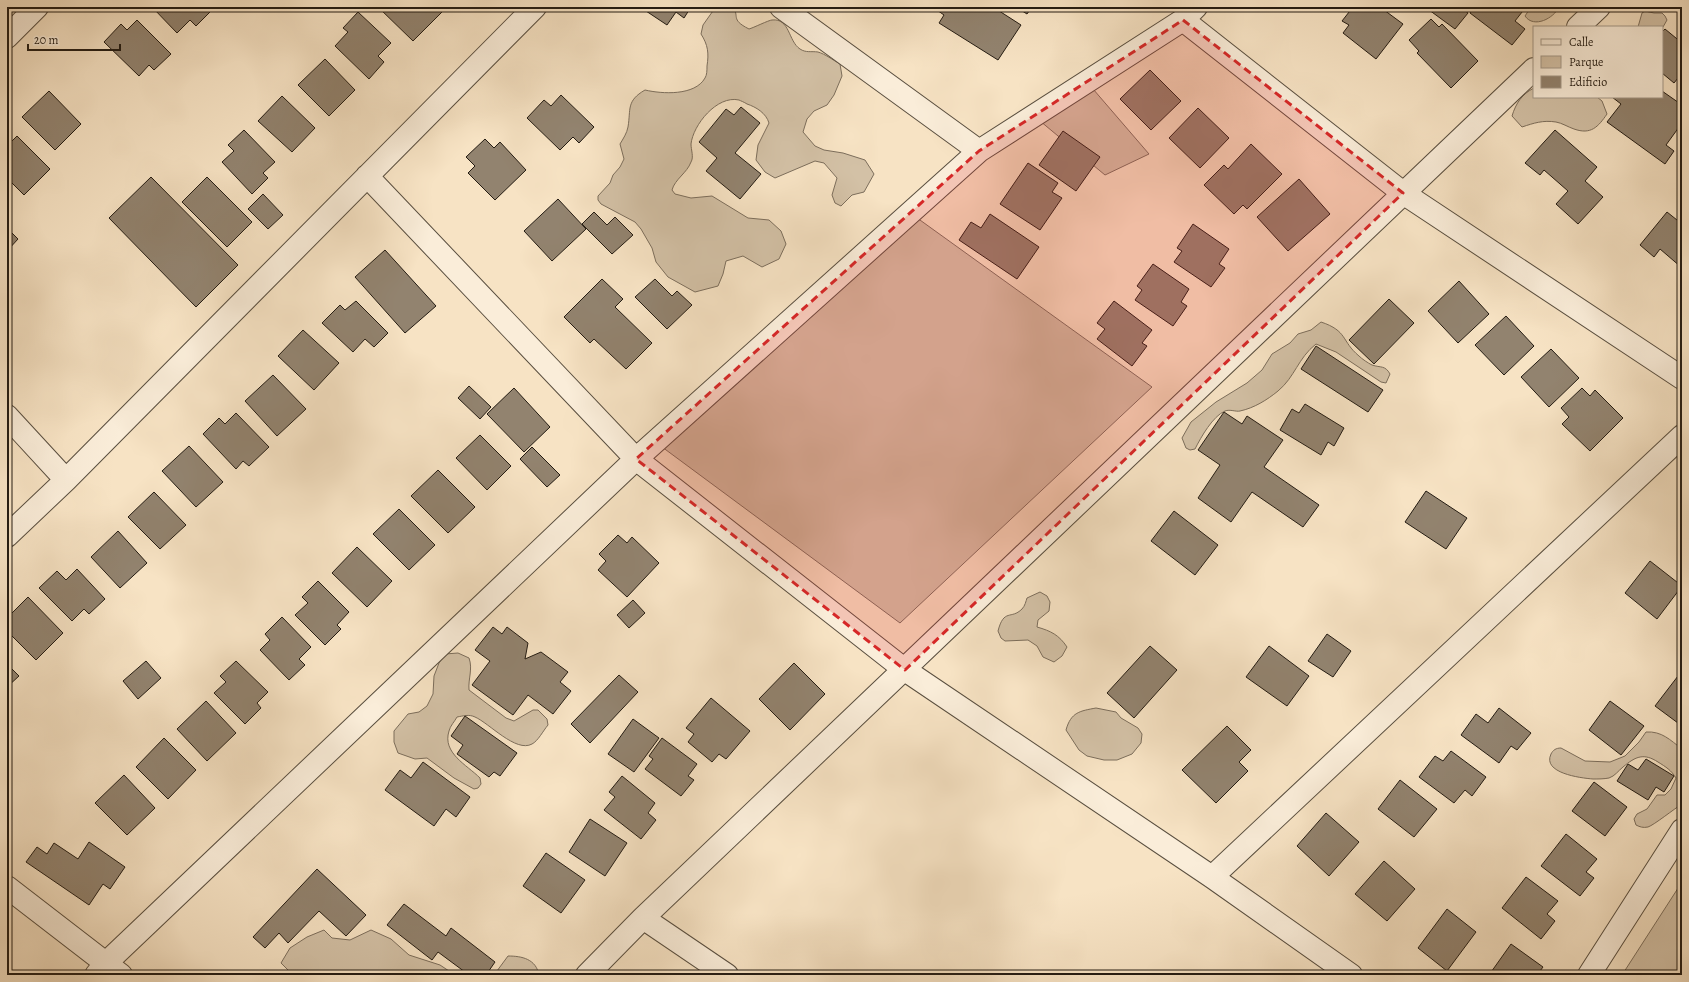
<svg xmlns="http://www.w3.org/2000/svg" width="1689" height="982" font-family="Alegreya,serif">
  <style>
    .green { fill: #d3c1a6; stroke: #7c6e5c }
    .building { fill: #92836f; stroke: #241c13 }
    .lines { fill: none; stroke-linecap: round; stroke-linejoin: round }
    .minor-casing { stroke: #594e3f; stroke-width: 24 }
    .minor { stroke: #faedd9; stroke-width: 22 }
    .marked { fill: #d62828; fill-opacity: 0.2; stroke: #d62828; stroke-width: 3; stroke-dasharray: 8 5; stroke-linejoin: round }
  </style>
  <rect width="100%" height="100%" fill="#f7e3c4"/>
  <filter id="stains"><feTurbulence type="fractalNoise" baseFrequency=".005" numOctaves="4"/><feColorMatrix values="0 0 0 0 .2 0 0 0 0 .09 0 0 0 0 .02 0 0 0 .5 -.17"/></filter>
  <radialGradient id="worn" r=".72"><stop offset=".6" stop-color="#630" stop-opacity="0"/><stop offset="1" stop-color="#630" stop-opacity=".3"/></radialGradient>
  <path class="green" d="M717,7h15c9,9 -3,12 17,22 4,-1 20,-9 23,-9 18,-2 16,21 28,29 6,4 11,2 18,3 7,2 15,8 22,12l2,12 -8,19 -7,10 -13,6 -7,8 -4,13 12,14 9,4 19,3 22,7 9,14 -10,18 -12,3 -11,11 -6,-3 -3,-8 5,-17 -13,-15 -9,-2 -40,17 -10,-6 -9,-12 2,-15 11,-22c-3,-10 -13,-16 -22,-19 -3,-2 -6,-3 -8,-4 -22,-5 -46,25 -48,44 0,6 3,13 0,18 -4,11 -16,17 -19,28l3,4 16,4 21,-2 36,22 21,2 12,11 5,13 -7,15 -17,8 -19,-11 -17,5 -3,13 -5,12 -23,6 -27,-15 -12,-15 -4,-14 -11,-19 -6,-7 -34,-18 -3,-4v-4l12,-13 3,-8 7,-8 4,-8 -4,-15c3,-5 7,-11 8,-17 3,-18 -2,-26 17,-37 17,4 50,6 60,-12 2,-3 2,-8 2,-12 2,-13 1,-21 -6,-32l2,-9 12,-17z
    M1531,7h28c-5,11 -25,22 -34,9z
    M1645,11l9,2h8l3,3 2,4 -4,7h-25l4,-14z
    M1087,82l62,72 -44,21 -71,-59z
    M1534,88v9h63l5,4 5,13c-9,13 -16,21 -33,15 -6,-2 -12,-6 -18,-7 -13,-2 -22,1 -34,5l-10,-11c4,-13 10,-22 22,-28z
    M913,215l239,172 -252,236 -242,-179z
    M1321,322c27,9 20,19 38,34 3,3 9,7 13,9 9,3 13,0 18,9l-4,9 -5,-1 -45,-30 -20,-8c-18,14 -21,33 -38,47 -11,9 -24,17 -38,20 -4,1 -10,-2 -15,0 -12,5 -24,26 -30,38l-5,1 -4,-2 -4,-10 9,-16 25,-20 31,-19 15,-13 10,-16 18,-11 8,-9 13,-4z
    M1040,592l7,4 3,6 -1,9 -11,9 -1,7c14,4 22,8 30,20l-5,9 -8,6 -11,-5 -6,-11 -9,-6 -23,1 -4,-3 -3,-7c6,-23 13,-11 24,-22 3,-3 4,-8 5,-11z
    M458,653l11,5c4,11 -1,21 0,32l37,28 8,3 19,-11h5l9,9 1,6c-5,6 -10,16 -16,19 -16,9 -43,-21 -57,-27 -6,-3 -12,-1 -18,0 -2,4 -7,9 -8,14 -7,22 18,34 31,47l1,6 -3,4 -4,1 -20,-11 -27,-20 -12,1 -17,-6 -4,-11v-11l14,-17 11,-2 8,-6 6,-12 1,-18 5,-13 6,-9z
    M1096,708l20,4 5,6 17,10 4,6 -1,9 -9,11 -15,6h-13l-17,-4 -8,-6 -13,-20c5,-18 14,-19 30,-22z
    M1646,732c16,-1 24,8 36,17v55c-8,5 -28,21 -34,23 -5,1 -8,0 -12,-2l-2,-6 3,-5 10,-5 10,-14h8l6,-6 5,-11c-5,-8 -10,-11 -18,-16 -14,-9 -22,-6 -35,5 -5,4 -8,9 -14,11 -5,1 -11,1 -16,1 -13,-1 -51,-6 -42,-25 2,-4 5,-6 10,-6l24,13 25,1 15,-6 14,-14z
    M1682,882v93h-60z
    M324,930l8,8 18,2 21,-10 20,9 18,16 31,10 15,10h-162l-12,-12 9,-15 17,-11z
    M508,956c14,0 28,3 31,19h-45z"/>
  <path class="building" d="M152,7h55l4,4 -15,15 -6,-6 -13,13z
    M378,7h67l1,1 -33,33z
    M640,7h51l-7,11 -8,-6 -9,13z
    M935,7h58l28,18 -23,35 -59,-37 5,-8 -10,-7z
    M1016,7h16l-5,7z
    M1353,7h27l23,17 -27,35 -33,-26 6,-8 -7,-4z
    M1425,7h35l8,6 -13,16z
    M1475,7h51l-11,14 10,8 -13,16 -42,-32z
    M358,12l33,31 -13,13 6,6 -15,17 -34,-33 13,-14 -5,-4z
    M1431,19l8,8 3,-3 36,37 -27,27 -34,-35 2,-2 -10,-11z
    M137,20l34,34 -17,16 -5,-5 -10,11 -35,-34 17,-18 6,6z
    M1665,29l17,14v30l-8,10 -12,-10v-41z
    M325,59l30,31 -26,26 -31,-31z
    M1150,70l31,31 -30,29 -31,-31z
    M49,91l32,33 -26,26 -33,-33z
    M1662,91l20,14v18l-16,22 8,6 -9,13 -58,-42 14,-18 -9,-7h50z
    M561,95l33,32 -15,16 -6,-6 -13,13 -33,-32 17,-18 7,6z
    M282,96l33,32 -23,24 -34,-31z
    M741,107l19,16 -25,30 26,21 -21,25 -34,-28 11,-13 -18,-16 27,-33 8,6z
    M1198,108l31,30 -29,30 -31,-30z
    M244,130l31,32 -12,11 5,5 -16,16 -30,-32 12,-11 -6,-6z
    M1555,130l42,37 -12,14 18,16 -25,27 -22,-20 12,-13 -24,-21 -4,5 -15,-12z
    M1063,131l37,26 -24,34 -37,-26z
    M17,136l33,33 -26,26 -17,-17v-32z
    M485,139l9,9 6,-6 26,28 -31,30 -27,-27 7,-7 -9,-9z
    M1251,144l31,30 -35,35 -4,-4 -9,9 -30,-29 20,-20 4,4z
    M1028,163l30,20 -6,9 10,6 -22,32 -40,-26z
    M151,177l87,88 -42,42 -87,-89z
    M207,177l45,45 -25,25 -45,-45z
    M1299,179l31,35 -42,37 -31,-34z
    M263,194l20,21 -15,14 -20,-20z
    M558,199l28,30 -34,32 -28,-30z
    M594,212l13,13 8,-8 18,18 -21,19 -30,-30z
    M1667,212l15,12v41l-1,2 -21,-18 -6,8 -14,-12z
    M990,214l49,33 -22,32 -58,-39 12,-18 10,6z
    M1193,224l36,25 -10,15 6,4 -14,19 -37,-25 8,-11 -5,-3z
    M7,228l11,11 -11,12z
    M385,250l51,56 -31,27 -50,-56z
    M1153,264l36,25 -8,13 6,4 -14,20 -38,-26 7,-10 -5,-4z
    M602,279l21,20 -8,8 37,36 -26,26 -32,-30 -4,4 -26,-26z
    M655,279l17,17 5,-5 15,14 -25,24 -32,-32z
    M1459,281l30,33 -31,29 -30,-32z
    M1389,299l25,24 -40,41 -25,-24z
    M356,301l32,32 -14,14 -9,-8 -12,13 -31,-29 18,-18 5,5z
    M1114,301l38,29 -10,13 5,3 -15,20 -35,-27 8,-10 -8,-6z
    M1506,316l28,30 -30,29 -29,-30z
    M303,330l36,33 -25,27 -36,-34z
    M1316,346l67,44 -15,22 -67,-43z
    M1551,349l28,29 -30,29 -28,-30z
    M273,375l33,34 -29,27 -32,-35z
    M469,386l22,21 -11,12 -22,-21z
    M514,388l36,39 -26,25 -37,-38z
    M1582,388l8,8 5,-6 28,28 -33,33 -28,-27 7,-7 -8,-9z
    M1305,404l39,24 -10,18 -6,-4 -7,13 -41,-25 12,-21 7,4z
    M1224,412l18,12 5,-8 36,24 -19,27 55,38 -16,22 -51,-35 -21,30 -33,-24 22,-33 -22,-15z
    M236,413l33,34 -20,19 -6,-5 -7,8 -33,-35 16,-16 6,6z
    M480,435l31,31 -24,24 -31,-32z
    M189,446l34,36 -27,25 -34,-36z
    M532,447l28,28 -13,12 -27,-28z
    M438,470l37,37 -27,26 -37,-37z
    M1426,491l41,27 -21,31 -41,-27z
    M154,492l32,33 -26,24 -32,-32z
    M399,509l36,36 -26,25 -36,-36z
    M1174,511l44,34 -23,30 -44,-34z
    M118,531l29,32 -27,25 -29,-31z
    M618,535l9,8 5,-6 27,26 -32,34 -29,-27 8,-9 -7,-7z
    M357,547l35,34 -25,26 -35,-34z
    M1650,561l32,25 -25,33 -32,-26z
    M77,569l28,30 -16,15 -5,-5 -12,12 -33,-33 18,-17 9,9z
    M318,581l31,31 -12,13 4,4 -16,16 -30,-30 13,-12 -6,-6z
    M28,597l35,36 -27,27 -29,-29v-13z
    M633,600l12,13 -16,15 -12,-13z
    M282,617l29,30 -12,12 6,6 -16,15 -29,-30 10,-10 -5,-6z
    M493,627l9,7 5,-7 21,16 -3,16 16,-7 27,20 -8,10 11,9 -18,23 -25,-19 -15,20 -41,-30 18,-24 -15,-11z
    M1327,634l24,17 -18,26 -25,-16z
    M1150,646l27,24 -43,48 -27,-25z
    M1269,646l40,30 -22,30 -41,-29z
    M146,661l15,17 -23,21 -15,-18z
    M236,661l32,31 -11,11 4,5 -16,16 -31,-31 12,-11 -6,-6z
    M794,663l31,31 -35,36 -31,-31z
    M7,664l12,12 -12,11z
    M619,675l19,17 -48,51 -19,-19z
    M1678,676l4,3v47l-27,-20z
    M711,698l39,33 -24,28 -7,-5 -7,8 -24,-20 6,-8 -8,-6z
    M206,701l30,32 -29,28 -30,-32z
    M1610,701l34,25 -23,29 -32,-25z
    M1499,708l32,25 -14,17 -6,-4 -12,17 -38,-28 15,-21 12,9z
    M465,716l52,37 -17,23 -6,-4 -5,5 -32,-23 6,-9 -12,-9z
    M633,719l26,19 -25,34 -26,-18z
    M1227,726l24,24 -12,12 9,9 -32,32 -34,-33z
    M164,738l32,32 -28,29 -32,-32z
    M662,738l35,26 -9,12 6,4 -13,16 -36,-27 8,-10 -4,-3z
    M1451,751l35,26 -14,19 -7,-6 -11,13 -35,-26 16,-21 8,5z
    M1646,759l28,17 -10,16 -8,-5 -8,13 -31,-19 11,-17 10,6z
    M423,762l47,35 -14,20 -10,-8 -12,17 -49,-36 15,-20 11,8z
    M124,775l31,33 -28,27 -32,-32z
    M622,776l33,27 -7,10 8,7 -15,19 -37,-29 11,-13 -6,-5z
    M1400,780l37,29 -23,28 -36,-28z
    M1594,782l33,25 -22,29 -33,-25z
    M1326,813l33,29 -30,34 -32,-30z
    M590,819l37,24 -22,33 -36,-24z
    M1566,834l31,25 -11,13 8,6 -14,18 -39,-30z
    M89,842l36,25 -15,22 -7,-5 -14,21 -63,-43 11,-15 10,7 7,-11 24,16z
    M546,853l39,27 -24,33 -38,-27z
    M1384,861l31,28 -28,32 -32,-27z
    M317,869l49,46 -20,21 -27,-25 -31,32 -9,-10 -14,15 -12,-11z
    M1526,877l32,24 -11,13 8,7 -14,18 -39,-31z
    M404,904l42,32 5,-8 44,34 -9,13h-17l-31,-23 -6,8 -45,-35z
    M1447,909l29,23 -29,39 -29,-23z
    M1511,944l32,23 -3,4 5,4h-56z"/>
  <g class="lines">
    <defs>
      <path id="minor" d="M781,7l198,144
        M1183,20l220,173 279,185
        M1578,27l21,-20
        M7,37l30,-30
        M367,176l269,283 269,211 307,207 139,98
        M7,416l59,64
        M7,536l59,-56 469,-473
        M1212,877l470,-441
        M7,887l114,88
        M643,918l84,57
        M96,975l9,-11 531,-505 343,-308 204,-131 13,-13
        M587,975l56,-57 891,-849
        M1589,975l93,-145"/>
    </defs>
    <use href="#minor" class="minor-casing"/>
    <use href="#minor" class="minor"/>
  </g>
  <path class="marked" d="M1183,20l220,173 -498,477 -269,-211 343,-308z"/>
  <rect width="1689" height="982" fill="none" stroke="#f7e3c4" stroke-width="24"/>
  <rect x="8" y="8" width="1673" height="966" fill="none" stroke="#241c13" stroke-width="2"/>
  <rect x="12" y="12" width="1665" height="958" fill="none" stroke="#241c13"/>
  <rect x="1533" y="26" width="130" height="72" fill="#faedd9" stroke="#a4998a"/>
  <rect x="1541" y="39" width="20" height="6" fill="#faedd9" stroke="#a4998a"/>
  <text x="1569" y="46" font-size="12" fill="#241c13">Calle</text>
  <rect x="1541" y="56" width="20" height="12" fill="#d3c1a6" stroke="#a4998a"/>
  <text x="1569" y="66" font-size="12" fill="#241c13">Parque</text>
  <rect x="1541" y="76" width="20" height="12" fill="#92836f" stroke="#a4998a"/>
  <text x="1569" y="86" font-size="12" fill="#241c13">Edificio</text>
  <path d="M28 44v6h92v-6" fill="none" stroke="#241c13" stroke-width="2"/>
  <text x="34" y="44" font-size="12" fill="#241c13" stroke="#faedd9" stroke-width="3" paint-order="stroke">20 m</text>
  <rect width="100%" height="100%" filter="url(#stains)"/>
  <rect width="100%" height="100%" fill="url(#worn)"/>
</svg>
